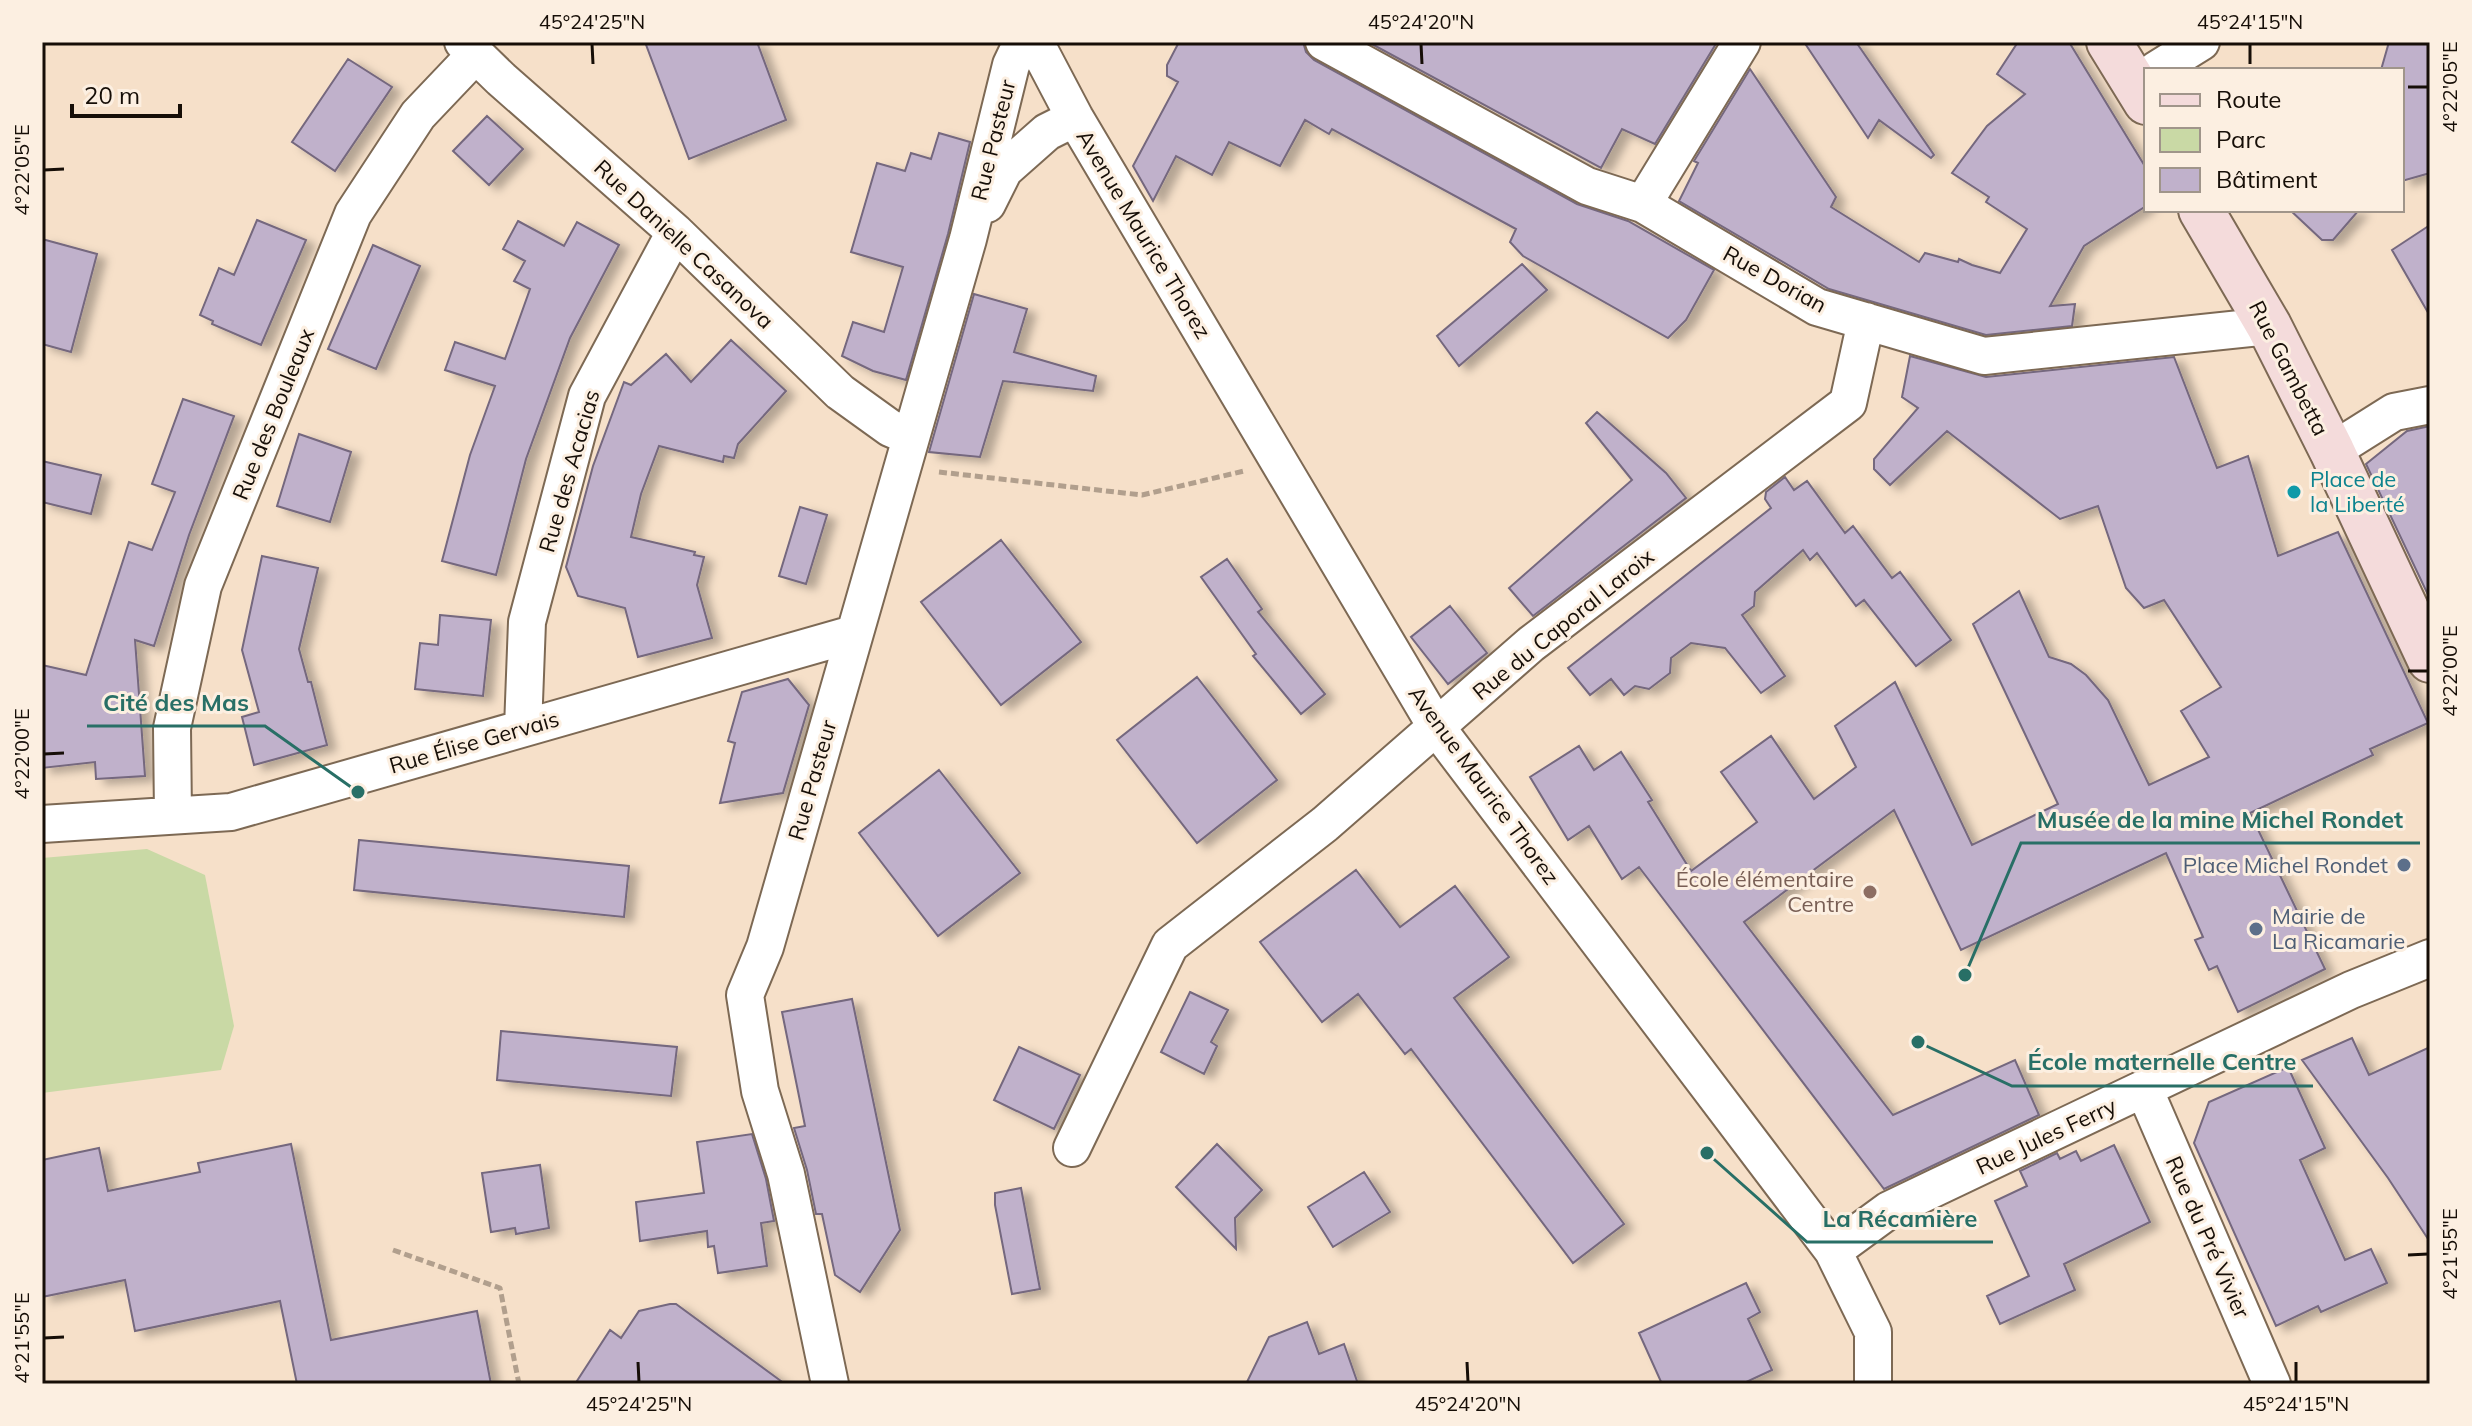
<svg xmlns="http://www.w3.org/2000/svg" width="2472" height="1426" font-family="Mulish,sans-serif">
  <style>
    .green { fill: #c9d9a5 }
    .building { fill: #c0b1cb; stroke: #74677e; stroke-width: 2; filter: url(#shadow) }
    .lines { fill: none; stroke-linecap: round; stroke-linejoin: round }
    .minor-casing { stroke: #7d6954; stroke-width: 40 }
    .secondary-casing { stroke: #7d6954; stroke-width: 48 }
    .path { stroke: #b19f8d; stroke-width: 5; stroke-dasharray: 8 4; stroke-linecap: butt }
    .minor { stroke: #fff; stroke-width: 36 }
    .secondary { stroke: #f4dbdb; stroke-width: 44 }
    .ticks { fill: none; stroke: #160e07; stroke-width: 3 }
    .culture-dot { fill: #0f9aa8; stroke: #fcefe1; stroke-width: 3 }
    .service-dot { fill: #5c6f8a; stroke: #fcefe1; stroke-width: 3 }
    .education-dot { fill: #8d6e63; stroke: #fcefe1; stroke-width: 3 }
    .labels { text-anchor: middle; stroke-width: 6; stroke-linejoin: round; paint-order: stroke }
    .street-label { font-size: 22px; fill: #160e07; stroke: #fcefe1 }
    .culture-label { font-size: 22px; fill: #0d838f; stroke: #fcefe1; text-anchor: start }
    .service-label { font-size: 22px; fill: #4e5e75; stroke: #fcefe1; text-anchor: end }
    .education-label { font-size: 22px; fill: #785e54; stroke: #fcefe1; text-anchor: end }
    .leader { fill: none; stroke: #286f66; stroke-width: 3 }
    .callout-dot { fill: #286f66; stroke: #fcefe1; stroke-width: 3 }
    .callout-label { font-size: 24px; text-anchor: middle; font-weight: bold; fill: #286f66; stroke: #fcefe1; stroke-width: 6; stroke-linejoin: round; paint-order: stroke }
    .neatline { fill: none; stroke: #160e07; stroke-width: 3 }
    .ticks-label { font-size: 20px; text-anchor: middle; fill: #160e07 }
  </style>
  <defs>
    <filter id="shadow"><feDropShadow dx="9" dy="5" stdDeviation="4" flood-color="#0004"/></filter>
  </defs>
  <rect width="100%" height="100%" fill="#f6e0c9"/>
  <path class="green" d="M147,849l58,26 29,151 -13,44 -179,23v-235z"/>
  <path class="building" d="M645,42h112l29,78 -97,39z
    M1179,42h124l3,10 8,8 263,144 51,17 86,49 -28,50 -18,18 -145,-82 -13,-14 6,-13 -184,-100 -3,5 -24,-14 -25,46 -51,-24 -17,33 -36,-19 -23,45 -20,-35 45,-84 -11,-6v-11z
    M1368,42h349l-62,102 -33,-15 -21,39z
    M1804,42h52l78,113 -3,3 -52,-38 -11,18z
    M2018,42h51l77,126v38l-62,40 -34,60 25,-2 -3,22 -86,9 -157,-46 -150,-88 19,-38 -4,-2 56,-92 86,128 -5,10 88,55 6,-9 33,9 1,-3 13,6 28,8 27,-44 -41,-27 3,-5 -37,-24 35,-47 38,-32 -28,-20z
    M2389,42h41v131l-28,8v-111h-21z
    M348,59l44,28 -57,84 -43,-29z
    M487,116l36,33 -34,36 -36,-34z
    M939,133l31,9 -22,92 -42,146 -33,-9 -31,-15 11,-34 31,10 19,-65 -52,-15 26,-89 28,8 6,-18 20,6z
    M2290,210h69l-26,30h-11z
    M257,220l49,20 -45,105 -49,-21 1,-3 -13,-6 19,-47 15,7z
    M518,221l46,25 13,-24 42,23 -49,93 -44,121 -30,116 -54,-14 28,-106 25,-69 -50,-16 10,-28 50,17 25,-70 -16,-8 11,-20 -22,-12z
    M2430,225v91l-38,-66z
    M42,239l55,15 -26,98 -29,-8z
    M373,245l47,21 -44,103 -48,-20z
    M1522,264l25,26 -88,76 -22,-30z
    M974,294l53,15 -13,43 82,24 -3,15 -90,-10 -23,76 -51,-5z
    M731,340l55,51 -48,53 -4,14 -10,-2 -1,6 -64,-16 -18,48 -10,43 64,15 -1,3 10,2 -7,28 15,53 -74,19 -13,-49 -47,-12 -12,-29 27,-101 31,-84 7,3 35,-31 25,28z
    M1910,356l76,21 188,-20 43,111 31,-12 30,100 60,-24 90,191 -58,26 3,6 -123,58 75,156 -87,43 -21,-46 -8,4 -14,-30 8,-3 -37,-84 -205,97 -67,-140 -150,112 149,193 122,-55 24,55 -155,74 -245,-322 -17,12 -33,-53 -21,14 -38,-63 49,-31 15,24 27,-18 31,48 -4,2 43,69 66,-49 -36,-50 50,-36 43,63 42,-32 -21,-41 60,-44 77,163 86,-41 -85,-180 46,-33 30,66 22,7 15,11 22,25 41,85 60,-28 -28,-46 40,-24 -57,-87 -20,8 -18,-20 -28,-82 -38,13 -113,-88 -57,54 -16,-16v-10l44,-51 -16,-11z
    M183,399l51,17 -45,119 -35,111 -19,-6 10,136 -49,3 -1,-17 -53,6v-103l44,10 43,-133 23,8 23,-58 -23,-8z
    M1597,412l69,61 20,25 -153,118 -24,-28 123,-108 -46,-57z
    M2430,426v173l-64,-135 41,-33z
    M299,434l52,18 -21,70 -53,-16z
    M42,461l59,14 -10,39 -49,-12z
    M1785,477l9,13 13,-9 38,52 8,-7 39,52 8,-6 51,68 -35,26 -52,-66 -8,6 -39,-53 -7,7 -7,-10 -48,42 -1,14 -12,9 43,61 -24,17 -36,-45 -34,-5 -20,15 -1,15 -21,16 -14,-3 -11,9 -13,-16 -21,16 -22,-27 203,-160 -6,-9 1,-7z
    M800,507l27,8 -21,69 -27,-8z
    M1001,540l80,102 -80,63 -80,-103z
    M262,556l56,12 -19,81 9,33h3l16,63 -73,20 -12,-48 17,-5 -17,-62z
    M1227,559l35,50 -4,3 67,82 -24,20 -48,-58 3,-2 -55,-77z
    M1450,606l37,47 -39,31 -37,-47z
    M440,615l51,5 -8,76 -68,-7 5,-46 18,2z
    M1197,677l80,103 -80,63 -80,-103z
    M788,679l21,26 -26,88 -63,10 15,-60 -7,-2 14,-49z
    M939,770l81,103 -82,63 -79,-103z
    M359,840l270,26 -5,51 -270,-27z
    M1356,870l44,57 55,-41 54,71 -55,41 170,226 -51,39 -162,-214 -6,5 -47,-60 -36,28 -62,-80z
    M1190,992l38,18 -17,32 6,4 -13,28 -43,-22z
    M852,999l48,231 -40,62 -25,-17 -13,-61h-6l-9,-44 -13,-42 11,-2 -23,-114z
    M501,1031l176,16 -6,49 -174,-16z
    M2352,1038l17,37 61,-28v195l-42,-64 -86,-118z
    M1019,1047l61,28 -26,54 -60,-29z
    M2288,1067l37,81 -25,12 45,100 26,-11 16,34 -66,29 -3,-6 -42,20 -82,-183 15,-41z
    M752,1134l14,45 8,42 -13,2 6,43 -49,7 -4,-27 -6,1 -1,-16 -67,10 -4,-39 68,-9 -7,-51z
    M291,1144l40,196 146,-29 14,73h-194l-17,-83 -145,30 -10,-51 -83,17v-137l57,-12 9,43 92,-19 -2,-9z
    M1217,1144l45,46 -27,28 1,31 -60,-62z
    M2114,1145l36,77 -86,42 11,26 -75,34 -13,-28 42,-20 -34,-75 32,-15 -7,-15 37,-18 3,6 16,-8 5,10z
    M540,1165l9,63 -33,6 -1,-6 -24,4 -9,-59z
    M1364,1172l26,40 -57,35 -25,-40z
    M1021,1188l19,101 -28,5 -17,-89v-12z
    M1746,1283l14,29 -12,7 24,51 -30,14h-80l-23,-51z
    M670,1304h6l109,80h-210l35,-54 11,8 18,-27z
    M1307,1322l12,32 25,-10 14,40h-112l23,-47z"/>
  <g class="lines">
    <defs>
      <path id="minor" d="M463,42l38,37 174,153 165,160 50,36 21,9
        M1035,42l40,76 362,610 396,523 40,81v52
        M1324,42l263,144 56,18 174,103 167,49 285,-30
        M2156,70l45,-28
        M987,204l17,-34 43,-38 28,-14
        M1643,204l99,-162
        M2332,451l62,-39 36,-7
        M523,728l4,-106 60,-226 88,-164
        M173,815l-1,-87 31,-142 150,-372 65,-99 58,-61
        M42,824l189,-12 622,-178
        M2145,1091l127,293
        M1072,1148l98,-203 155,-121 206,-180 317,-241 18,-82
        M1833,1251l56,-41 48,-23 414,-197 79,-32
        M830,1384l-44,-210 -26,-83 -15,-96 20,-48 203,-708 43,-174 11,-23"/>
      <path id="secondary" d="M2109,42l37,60
        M2201,210l68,116 63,125 98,209"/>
    </defs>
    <use href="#minor" class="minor-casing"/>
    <use href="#secondary" class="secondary-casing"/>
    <path class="path" d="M939,472l203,23 102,-24
      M393,1250l107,38 19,96"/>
    <use href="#minor" class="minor"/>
    <use href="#secondary" class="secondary"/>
  </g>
  <path class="ticks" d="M592,44l1,20M1421,44l1,20M2250,44v20M2408,87h20M44,170l20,-1M2408,671h20M44,754l20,-1M2408,1255l20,-1M44,1338l20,-1M638,1362l1,20M1467,1362l1,20M2296,1362v20"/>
  <circle class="culture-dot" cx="2294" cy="492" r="8"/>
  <g class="service-dot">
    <circle cx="2404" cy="865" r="8"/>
    <circle cx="2256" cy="929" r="8"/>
  </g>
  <circle class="education-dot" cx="1870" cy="892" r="8"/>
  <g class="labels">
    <g class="street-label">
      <text transform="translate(993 140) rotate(-76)" y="8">Rue Pasteur</text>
      <text transform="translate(1144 234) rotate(59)" y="8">Avenue Maurice Thorez</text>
      <text transform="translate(684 244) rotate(43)" y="8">Rue Danielle Casanova</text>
      <text transform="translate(1775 279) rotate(29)" y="8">Rue Dorian</text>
      <text transform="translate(2289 368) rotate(63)" y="8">Rue Gambetta</text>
      <text transform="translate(273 414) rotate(-68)" y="8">Rue des Bouleaux</text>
      <text transform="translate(569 471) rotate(-74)" y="8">Rue des Acacias</text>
      <text transform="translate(1563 624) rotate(-39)" y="8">Rue du Caporal Laroix</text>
      <text transform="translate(474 742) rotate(-16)" y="8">Rue Élise Gervais</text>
      <text transform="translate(812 780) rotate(-74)" y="8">Rue Pasteur</text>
      <text transform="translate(1484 785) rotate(54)" y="8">Avenue Maurice Thorez</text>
      <text transform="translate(2046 1136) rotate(-25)" y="8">Rue Jules Ferry</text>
      <text transform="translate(2208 1237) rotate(66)" y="8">Rue du Pré Vivier</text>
    </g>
    <g class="culture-label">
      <text x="2310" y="487">Place de<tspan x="2310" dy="25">la Liberté</tspan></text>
    </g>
    <g class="service-label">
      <text x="2388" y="873">Place Michel Rondet</text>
      <text x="2272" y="924" text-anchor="start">Mairie de<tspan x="2272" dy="25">La Ricamarie</tspan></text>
    </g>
    <g class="education-label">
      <text x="1854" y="887">École élémentaire<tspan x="1854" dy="25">Centre</tspan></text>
    </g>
  </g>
  <path class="leader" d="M358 792L265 726H87M1965 975L2021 843H2420M1918 1042L2012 1086H2313M1707 1153L1807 1242H1993"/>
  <g class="callout-dot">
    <circle cx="358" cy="792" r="8"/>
    <circle cx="1965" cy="975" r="8"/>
    <circle cx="1918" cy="1042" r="8"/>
    <circle cx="1707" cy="1153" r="8"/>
  </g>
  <g class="callout-label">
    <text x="176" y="711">Cité des Mas</text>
    <text x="2220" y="828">Musée de la mine Michel Rondet</text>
    <text x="2162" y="1070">École maternelle Centre</text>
    <text x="1900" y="1227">La Récamière</text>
  </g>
  <rect width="2472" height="1426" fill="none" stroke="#fcefe1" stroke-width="88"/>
  <rect x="2144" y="68" width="260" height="144" fill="#fcefe1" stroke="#a0958a" stroke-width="2"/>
  <rect x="2160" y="94" width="40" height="12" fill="#f4dbdb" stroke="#a0958a" stroke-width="2"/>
  <text x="2216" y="108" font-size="24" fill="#160e07">Route</text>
  <rect x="2160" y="128" width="40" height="24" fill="#c9d9a5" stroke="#a0958a" stroke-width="2"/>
  <text x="2216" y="148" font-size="24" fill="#160e07">Parc</text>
  <rect x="2160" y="168" width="40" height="24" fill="#c0b1cb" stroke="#a0958a" stroke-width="2"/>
  <text x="2216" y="188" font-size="24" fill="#160e07">Bâtiment</text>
  <path d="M72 104v12h108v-12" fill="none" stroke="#160e07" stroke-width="4"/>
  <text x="84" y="104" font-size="24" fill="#160e07" stroke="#fcefe1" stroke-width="6" paint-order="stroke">20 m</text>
  <rect x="44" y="44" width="2384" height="1338" class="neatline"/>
  <g class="ticks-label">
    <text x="592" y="29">45°24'25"N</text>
    <text x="1421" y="29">45°24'20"N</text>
    <text x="2250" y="29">45°24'15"N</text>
    <text transform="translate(2450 87) rotate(-90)" y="7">4°22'05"E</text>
    <text transform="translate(22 170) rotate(-90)" y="7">4°22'05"E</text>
    <text transform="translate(2450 671) rotate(-90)" y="7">4°22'00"E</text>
    <text transform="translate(22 754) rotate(-90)" y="7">4°22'00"E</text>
    <text transform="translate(2450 1254) rotate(-90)" y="7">4°21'55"E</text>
    <text transform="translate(22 1338) rotate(-90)" y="7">4°21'55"E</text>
    <text x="639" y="1411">45°24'25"N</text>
    <text x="1468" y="1411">45°24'20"N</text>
    <text x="2296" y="1411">45°24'15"N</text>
  </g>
</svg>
